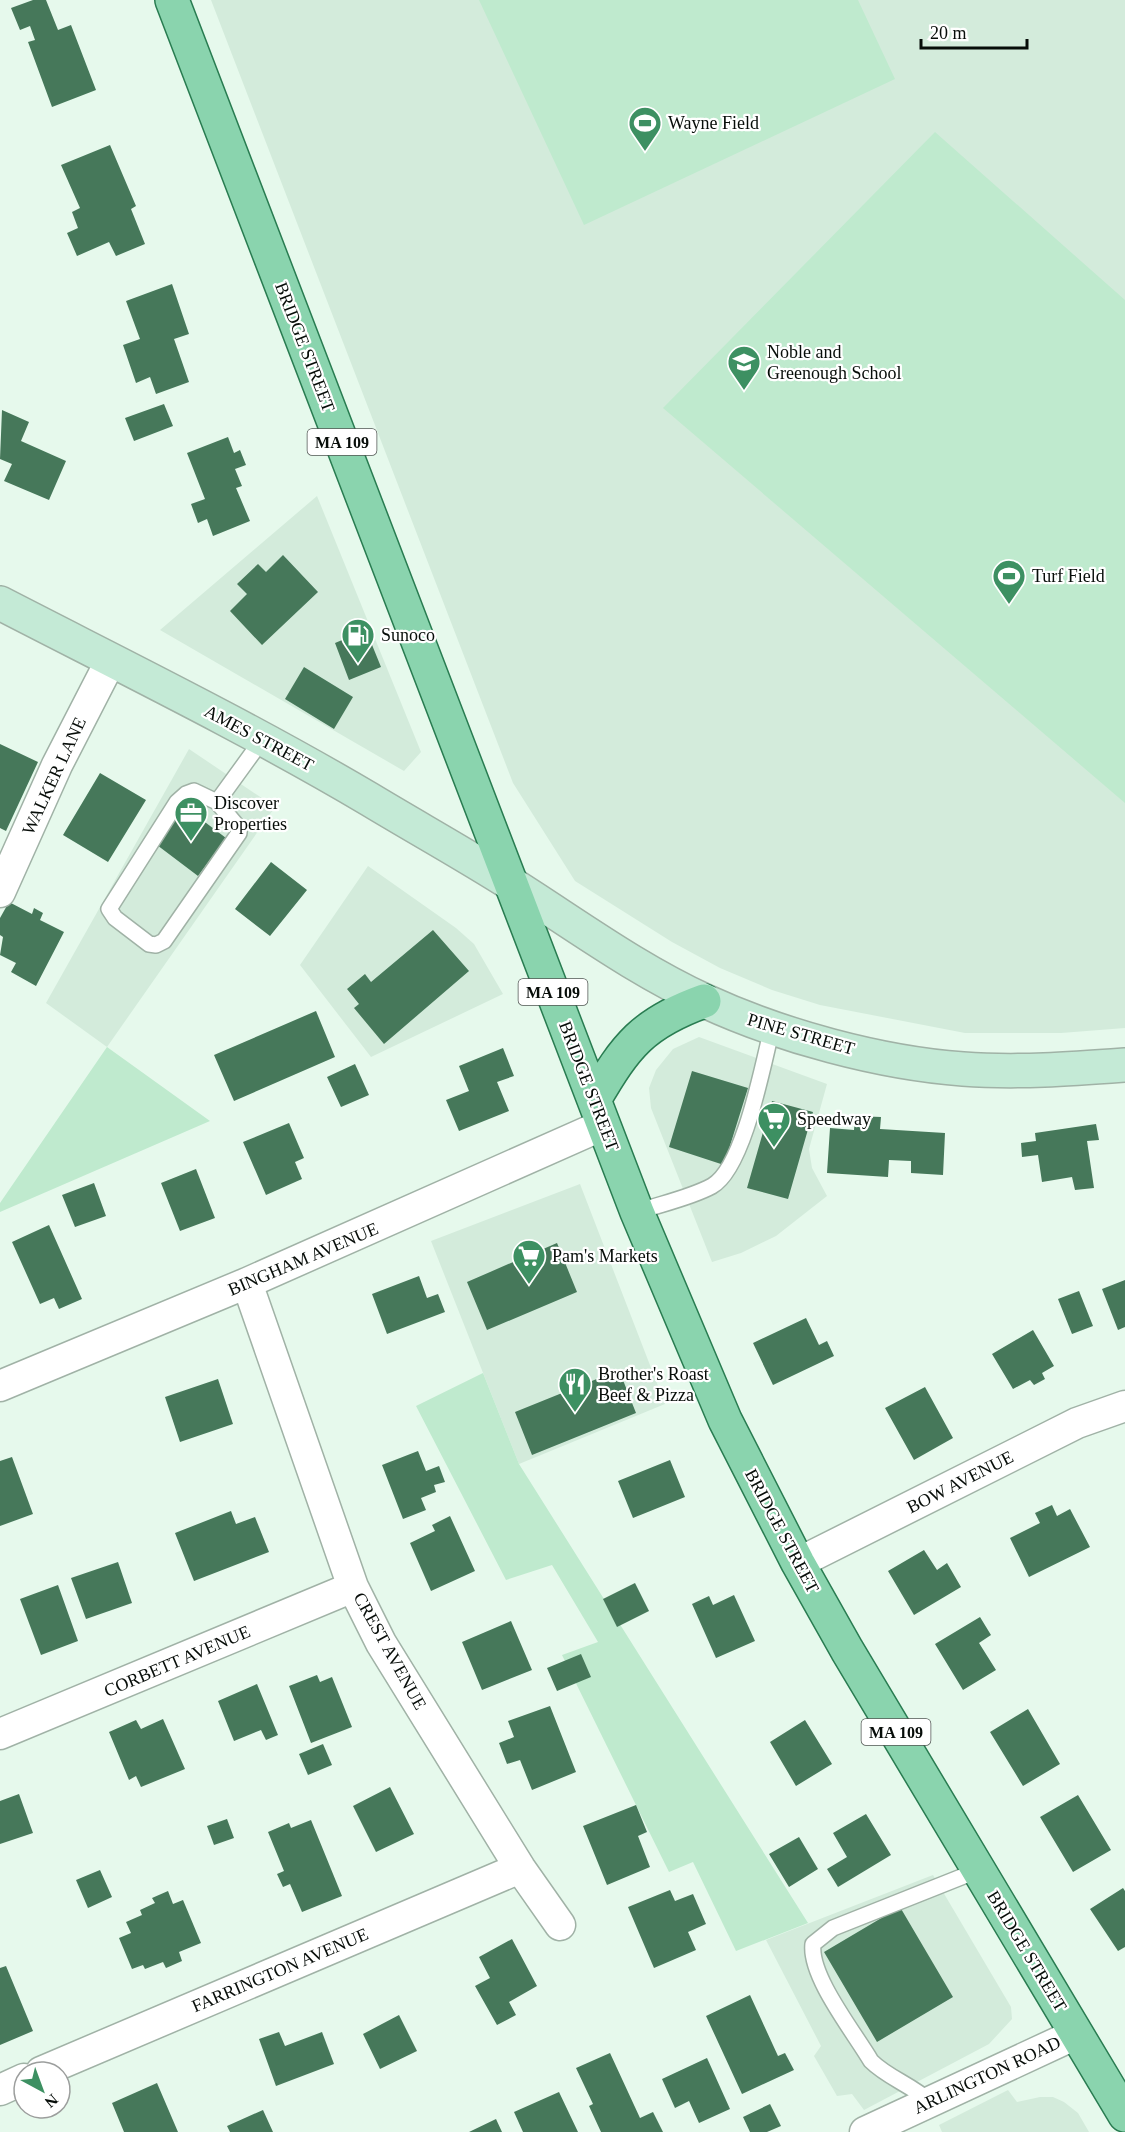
<svg xmlns="http://www.w3.org/2000/svg" width="1125" height="2132" font-family="'Times New Roman',serif">
  <style>
    .built { fill: #d3ebdb }
    .green { fill: #bfeace }
    .building { fill: #46785a }
    .lines { fill: none; stroke-linecap: round; stroke-linejoin: round }
    .lane-casing { stroke: #a0b2a6; stroke-width: 18 }
    .street-casing { stroke: #a0b2a6; stroke-width: 33 }
    .secondary-casing { stroke: #a0b2a6; stroke-width: 36 }
    .primary-casing { stroke: #297c51; stroke-width: 36 }
    .lane { stroke: #fff; stroke-width: 15 }
    .street { stroke: #fff; stroke-width: 30 }
    .secondary { stroke: #c4ead6; stroke-width: 33 }
    .primary { stroke: #8ad4ae; stroke-width: 33 }
    .labels { text-anchor: middle; stroke-width: 4.5; stroke-linejoin: round; paint-order: stroke }
    .shield { fill: #fff; stroke: #515653; stroke-width: 1.5 }
    .shield-label { font-size: 16px; font-weight: bold; fill: #070d09 }
    .poi-label { font-size: 18px; fill: #070d09; stroke: #fff; text-anchor: start }
    .street-label { font-size: 18px; fill: #070d09; stroke: #fff }
  </style>
  <rect width="100%" height="100%" fill="#e6f9ec"/>
  <path class="built" d="M211,0h914v1028l-64,5h-96l-145,-28 -48,-15 -52,-22 -48,-26 -97,-61 -62,-98z
    M317,496l104,256 -17,19 -244,-141z
    M189,749l86,58 -168,240 -61,-44z
    M368,866l88,62 18,16 29,50 -132,63 -71,-92z
    M699,1037l128,47 -18,65 3,19 15,28 -51,40 -35,17 -29,9 -61,-154 -2,-20 7,-18 17,-21z
    M580,1184l85,220 -146,60 -88,-223z
    M933,1875l78,132 1,12 -23,25 -125,66 -12,-16 -15,2 -23,-40 7,-10 -55,-106z
    M1008,2090l9,12 23,-5h13l11,5 14,11 11,19h-147l-3,-7z"/>
  <path class="green" d="M479,0h379l37,79 -311,146z
    M935,132l190,168v503l-462,-395z
    M107,1047l103,74 -210,91v-9z
    M483,1373l36,91 289,459 -72,28 -43,-89 -24,10 -107,-217 36,-13 -46,-77 -46,15 -90,-174z"/>
  <path class="building" d="M33,0h13l12,30 13,-5 25,65 -44,17 -24,-65 7,-2 -5,-14 -10,4 -9,-22z
    M110,145l26,61 -5,3 14,35 -29,12 -7,-14 -32,14 -10,-23 11,-5 -6,-16 8,-4 -19,-43z
    M172,284l17,50 -15,5 15,43 -33,12 -6,-17 -14,6 -13,-38 17,-6 -14,-38z
    M164,404l9,22 -39,15 -9,-23z
    M2,410l27,12 -8,19 45,20 -17,39 -45,-19 8,-17 -12,-5z
    M228,437l6,16 6,-3 6,15 -11,4 7,17 -6,2 14,33 -37,15 -6,-17 -9,4 -7,-19 14,-5 -18,-46z
    M283,555l35,37 -56,53 -32,-34 17,-17 -10,-10 21,-20 8,8z
    M366,630l15,37 -32,13 -14,-37z
    M304,667l49,30 -19,32 -49,-30z
    M0,744l38,18 -32,69 -6,-3z
    M100,773l46,27 -38,62 -45,-27z
    M185,807l41,31 -28,38 -41,-31z
    M271,862l36,28 -37,46 -35,-27z
    M9,902l23,12 2,-6 9,5 -3,7 24,12 -28,54 -25,-14 5,-9 -16,-8 3,-18 -3,-2v-17z
    M433,930l36,41 -85,73 -30,-36 5,-4 -12,-15 18,-15 6,8z
    M316,1011l19,46 -101,44 -20,-46z
    M503,1048l11,28 -17,6 12,29 -50,20 -13,-31 23,-9 -10,-25z
    M355,1064l14,31 -28,12 -14,-30z
    M692,1071l56,17 -24,77 -55,-18z
    M772,1101l41,11 -25,87 -41,-11z
    M855,1116l26,1 -1,12 65,4 -2,42 -32,-2v-12l-22,-1 -1,17 -61,-4 3,-45 24,2z
    M289,1123l15,35 -9,4 7,17 -36,16 -23,-53z
    M1096,1124l3,16 -12,1 7,47 -19,2 -3,-13 -30,5 -4,-27 -16,2 -1,-14 15,-2 -1,-8z
    M196,1169l19,49 -35,13 -19,-48z
    M94,1183l12,33 -31,11 -13,-32z
    M49,1225l33,74 -23,10 -5,-11 -14,6 -28,-62z
    M557,1243l20,49 -90,38 -20,-48z
    M419,1276l8,22 11,-4 7,18 -58,22 -15,-40z
    M1125,1280v47l-7,3 -16,-41z
    M1079,1291l14,35 -21,8 -14,-35z
    M806,1318l13,27 8,-4 7,15 -61,29 -20,-42z
    M1033,1330l21,36 -12,7 3,6 -11,6 -4,-5 -17,9 -21,-35z
    M619,1370l17,43 -104,42 -17,-43z
    M218,1379l15,45 -53,18 -15,-45z
    M925,1387l28,51 -39,22 -29,-52z
    M418,1451l8,20 13,-5 6,16 -11,3 2,7 -15,6 5,12 -23,9 -21,-54z
    M12,1457l21,57 -33,12v-65z
    M670,1460l15,37 -52,21 -15,-37z
    M1052,1505l5,11 13,-7 20,38 -61,30 -19,-39 30,-15 -5,-10z
    M231,1511l5,13 19,-7 14,35 -75,29 -19,-48z
    M450,1516l25,55 -44,20 -21,-48 25,-12 -3,-6z
    M924,1550l13,20 10,-7 14,24 -47,28 -26,-44z
    M118,1562l14,41 -46,16 -15,-41z
    M635,1583l14,28 -32,16 -14,-28z
    M58,1585l20,56 -37,14 -21,-56z
    M734,1595l21,46 -39,17 -24,-54 17,-8 4,9z
    M980,1617l11,18 -12,8 17,27 -33,20 -28,-46z
    M511,1621l21,49 -50,20 -20,-48z
    M581,1654l10,23 -34,14 -10,-23z
    M317,1675l3,7 12,-5 20,50 -41,16 -22,-57z
    M257,1684l21,51 -12,5 -5,-10 -27,11 -16,-40z
    M550,1706l26,66 -44,18 -12,-30 -13,4 -8,-21 15,-6 -6,-16z
    M1028,1709l32,55 -37,22 -33,-54z
    M163,1719l22,50 -44,18 -5,-11 -7,4 -20,-48 27,-12 5,9z
    M805,1720l27,44 -36,22 -26,-44z
    M323,1744l9,21 -24,10 -9,-21z
    M390,1787l24,47 -38,18 -23,-46z
    M19,1794l14,39 -33,11v-43z
    M1078,1795l33,55 -38,22 -33,-55z
    M636,1805l11,27 -9,4 12,31 -43,18 -24,-59z
    M866,1814l25,41 -53,32 -11,-18 20,-12 -14,-24z
    M227,1819l7,19 -20,7 -7,-19z
    M311,1820l31,76 -40,16 -12,-28 -7,3 -6,-13 7,-3 -16,-39 21,-9 2,5z
    M799,1837l19,32 -29,18 -20,-33z
    M100,1870l12,27 -24,11 -12,-28z
    M1123,1888l2,3v56l-7,4 -28,-42z
    M670,1890l5,11 18,-7 13,30 -18,8 8,18 -42,18 -26,-61z
    M168,1891l5,13 10,-4 18,43 -22,9 3,9 -16,7 -3,-6 -18,7 -2,-4 -11,4 -13,-31 12,-5 -5,-11 16,-7 -2,-5 15,-7 -3,-5z
    M900,1907l53,90 -76,45 -53,-90z
    M512,1939l25,47 -28,16 7,13 -19,10 -22,-39 15,-8 -11,-21z
    M6,1966l27,65 -33,14v-77z
    M750,1995l28,61 7,-3 9,17 -52,24 -36,-78z
    M399,2015l18,36 -37,18 -17,-35z
    M279,2032l6,14 37,-14 12,32 -58,22 -17,-47z
    M610,2053l30,65 13,-6 10,20h-62l-12,-26 4,-2 -17,-36z
    M707,2058l23,51 -31,14 -10,-22 -14,7 -13,-29z
    M157,2083l21,49h-54l-12,-29z
    M559,2092l19,40h-55l-9,-20z
    M770,2104l11,22 -14,6h-17l-7,-15z
    M263,2110l10,22h-43l-3,-6z
    M496,2119l6,13h-33z"/>
  <g class="lines">
    <defs>
      <path id="lane" d="M194,791l23,11 22,26v5l-75,108 -8,4 -7,-1 -34,-26 -6,-9 68,-107 9,-8z
        M217,802l45,-62
        M637,1212c23,-8 53,-14 75,-26 32,-18 51,-122 60,-158
        M930,2102c-18,-17 -42,-24 -59,-41 -17,-29 -62,-85 -58,-117l20,-16 146,-58"/>
      <path id="street" d="M0,892l57,-127 54,-105
        M247,1283l106,304 28,56 139,225 40,57
        M0,1386l247,-103 356,-158
        M798,1563l279,-140 48,-17
        M0,1734l353,-147
        M41,2072l479,-204
        M0,2090l24,-11
        M865,2132l211,-98"/>
      <path id="secondary" d="M0,603c124,64 249,125 369,196 48,29 97,56 144,86 63,40 124,85 192,116 76,35 175,62 258,68 54,4 108,0 162,-4"/>
      <path id="primary" d="M172,0l465,1212 88,208 73,143 49,87 278,465
        M594,1100c32,-55 49,-77 110,-99"/>
    </defs>
    <use href="#lane" class="lane-casing"/>
    <use href="#street" class="street-casing"/>
    <use href="#secondary" class="secondary-casing"/>
    <use href="#primary" class="primary-casing"/>
    <use href="#lane" class="lane"/>
    <use href="#street" class="street"/>
    <use href="#secondary" class="secondary"/>
    <use href="#primary" class="primary"/>
  </g>
  <defs>
    <symbol id="stadium-pin" viewBox="-11 -11 22 30"><path d="M0 17L-7.5 6A9.5 9.5 0 1 1 7.5 6Z" fill="#3d9062" stroke="#fff"/><path d="M0-5a6.5 5 0 1 0 0 10a6.5 5 0 1 0 0-10ZM-3.5-1.8h7v3.6h-7Z" fill="#fff"/></symbol>
    <symbol id="school-pin" viewBox="-11 -11 22 30"><path d="M0 17L-7.5 6A9.5 9.5 0 1 1 7.5 6Z" fill="#3d9062" stroke="#fff"/><path d="M0-5L7-2L0 1L-7-2ZM-4 1L0 2.5L4 1V4Q0 6-4 4Z" fill="#fff"/></symbol>
    <symbol id="fuel-pin" viewBox="-11 -11 22 30"><path d="M0 17L-7.5 6A9.5 9.5 0 1 1 7.5 6Z" fill="#3d9062" stroke="#fff"/><path d="M-5.5-6h7V0h2V4h1.3V-2.5L3-4.5l.8-.8L6-3V5H2.5V1h-1V6h-7ZM-4.2-4.7v3.2H.2V-4.7Z" fill="#fff"/></symbol>
    <symbol id="office-pin" viewBox="-11 -11 22 30"><path d="M0 17L-7.5 6A9.5 9.5 0 1 1 7.5 6Z" fill="#3d9062" stroke="#fff"/><path d="M-6-3h4V-5.5h4V-3h4V5H-6ZM-1-4.5V-3h2v-1.5ZM-6 0V1H6V0Z" fill="#fff"/></symbol>
    <symbol id="supermarket-pin" viewBox="-11 -11 22 30"><path d="M0 17L-7.5 6A9.5 9.5 0 1 1 7.5 6Z" fill="#3d9062" stroke="#fff"/><path d="M-6-5.5h2.5l.6 2H6L4.5 2H-2.5L-4.4-4H-6ZM-1.5 3.2a1.3 1.3 0 1 0 .1 0ZM3 3.2a1.3 1.3 0 1 0 .1 0Z" fill="#fff"/></symbol>
    <symbol id="restaurant-pin" viewBox="-11 -11 22 30"><path d="M0 17L-7.5 6A9.5 9.5 0 1 1 7.5 6Z" fill="#3d9062" stroke="#fff"/><path d="M-5-6h1v4h1v-4h1v4h1v-4h1v5L-1.5 .5V6h-2V.5L-5-1ZM5-6V6H3V1.5H1.5Q1.5-4 5-6Z" fill="#fff"/></symbol>
  </defs>
  <g fill-rule="evenodd">
    <use href="#stadium-pin" x="626" y="104" width="38" height="52"/>
    <use href="#school-pin" x="725" y="343" width="38" height="52"/>
    <use href="#stadium-pin" x="990" y="557" width="38" height="52"/>
    <use href="#fuel-pin" x="339" y="616" width="38" height="52"/>
    <use href="#office-pin" x="172" y="794" width="38" height="52"/>
    <use href="#supermarket-pin" x="755" y="1100" width="38" height="52"/>
    <use href="#supermarket-pin" x="510" y="1237" width="38" height="52"/>
    <use href="#restaurant-pin" x="556" y="1365" width="38" height="52"/>
  </g>
  <g class="labels">
    <g class="shield">
      <rect x="307.5" y="429" width="69" height="26" rx="4.5"/>
      <rect x="518.5" y="979" width="69" height="26" rx="4.5"/>
      <rect x="861.5" y="1719" width="69" height="26" rx="4.5"/>
    </g>
    <g class="shield-label">
      <text x="342" y="448">MA 109</text>
      <text x="553" y="998">MA 109</text>
      <text x="896" y="1738">MA 109</text>
    </g>
    <g class="poi-label">
      <text x="668" y="129">Wayne Field</text>
      <text x="767" y="358">Noble and<tspan x="767" dy="21">Greenough School</tspan></text>
      <text x="1032" y="582">Turf Field</text>
      <text x="381" y="641">Sunoco</text>
      <text x="214" y="809">Discover<tspan x="214" dy="21">Properties</tspan></text>
      <text x="797" y="1125">Speedway</text>
      <text x="552" y="1262">Pam's Markets</text>
      <text x="598" y="1380">Brother's Roast<tspan x="598" dy="21">Beef &amp; Pizza</tspan></text>
    </g>
    <g class="street-label">
      <text transform="translate(305 347) rotate(69)" y="6">BRIDGE STREET</text>
      <text transform="translate(259 738) rotate(28)" y="6">AMES STREET</text>
      <text transform="translate(54 776) rotate(-65)" y="6">WALKER LANE</text>
      <text transform="translate(801 1034) rotate(16)" y="6">PINE STREET</text>
      <text transform="translate(589 1086) rotate(69)" y="6">BRIDGE STREET</text>
      <text transform="translate(303 1259) rotate(-23)" y="6">BINGHAM AVENUE</text>
      <text transform="translate(960 1482) rotate(-27)" y="6">BOW AVENUE</text>
      <text transform="translate(782 1531) rotate(62)" y="6">BRIDGE STREET</text>
      <text transform="translate(390 1651) rotate(61)" y="6">CREST AVENUE</text>
      <text transform="translate(177 1661) rotate(-23)" y="6">CORBETT AVENUE</text>
      <text transform="translate(1027 1951) rotate(59)" y="6">BRIDGE STREET</text>
      <text transform="translate(280 1970) rotate(-23)" y="6">FARRINGTON AVENUE</text>
      <text transform="translate(987 2075) rotate(-25)" y="6">ARLINGTON ROAD</text>
    </g>
  </g>
  <g transform="translate(42 2090) rotate(139)"><circle r="28" fill="#ffffff" stroke="#9c9e9d" stroke-width="1.5"/>
  <path d="M0-4.5L10 22L0 15L-10 22Z" fill="#3d9062"/>
  <text y="-9" font-size="16" font-weight="bold" text-anchor="middle" fill="#070d09">N</text>
  </g>
  <path d="M921 39v9h106v-9" fill="none" stroke="#070d09" stroke-width="3"/>
  <text x="930" y="39" font-size="18" fill="#070d09" stroke="#ffffff" stroke-width="4.5" paint-order="stroke">20 m</text>
</svg>
